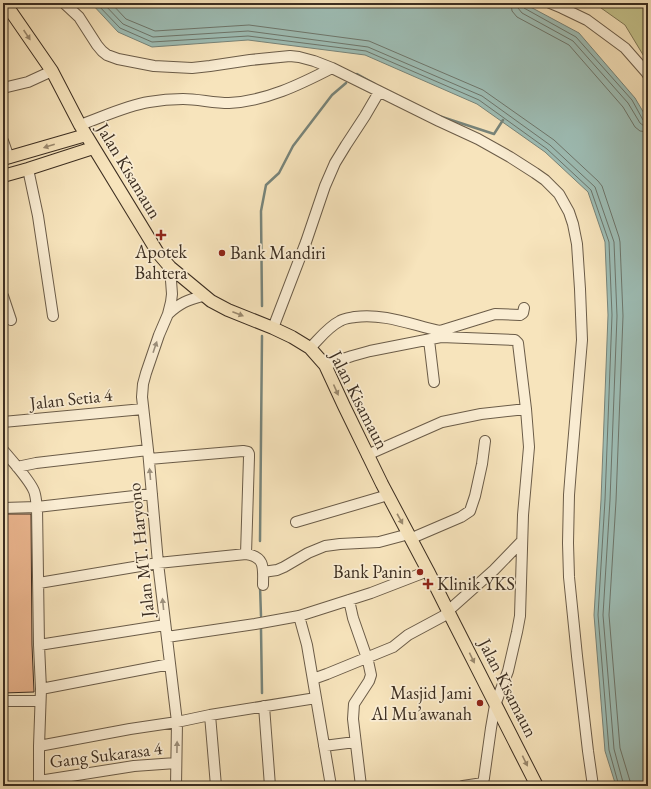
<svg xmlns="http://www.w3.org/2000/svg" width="651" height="789" font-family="'EB Garamond',serif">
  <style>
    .green { fill: #c4c28b; stroke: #807856 }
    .water { fill: #9ebeb6; stroke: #77847a }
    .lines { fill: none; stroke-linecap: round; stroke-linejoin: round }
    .shore { stroke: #6d766c; stroke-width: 1 }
    .stream { stroke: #77847a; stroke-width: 2.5 }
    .building { fill: #eab58e; stroke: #3c2e21 }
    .minor-casing { stroke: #6b5c48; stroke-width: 12 }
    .major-casing { stroke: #3c2e21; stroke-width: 14 }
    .minor { stroke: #faedd3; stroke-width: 10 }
    .major { stroke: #f7e4bc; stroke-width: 12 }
    .oneway { fill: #9a896e }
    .oneway2 { fill: #9b8e7a }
    .poi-dot { fill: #8f2418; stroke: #faedd3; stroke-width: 1.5 }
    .labels { text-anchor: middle; stroke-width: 3.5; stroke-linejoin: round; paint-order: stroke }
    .street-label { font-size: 18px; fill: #3c2e21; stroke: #faedd3 }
    .poi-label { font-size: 18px; fill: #3c2e21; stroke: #faedd3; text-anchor: start }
  </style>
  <rect width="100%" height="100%" fill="#f7e4bc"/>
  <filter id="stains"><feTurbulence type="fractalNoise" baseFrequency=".005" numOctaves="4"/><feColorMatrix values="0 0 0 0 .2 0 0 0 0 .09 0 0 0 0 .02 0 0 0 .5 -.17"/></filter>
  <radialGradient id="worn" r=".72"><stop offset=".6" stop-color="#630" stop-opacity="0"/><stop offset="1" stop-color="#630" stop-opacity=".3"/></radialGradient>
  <path class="green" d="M594,3h54v60l-23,-38z"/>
  <path class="water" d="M91,3h432l56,30 56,65 13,22v666h-32l-11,-35 -11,-136 7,-115 7,-185 -3,-73 -17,-50 -43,-40 -68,-48 -112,-49 -117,-15 -96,7 -34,-15z"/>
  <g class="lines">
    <path class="shore" d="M96,3l24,25 32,14 96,-6 118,15 113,49 68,49 44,41 18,52 3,73 -7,185 -7,115 11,135 10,36
      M103,3l20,21 30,13 95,-6 120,16 114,49 68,49 45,42 19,55 3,74 -7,184 -7,115 11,134 10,37
      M111,3l15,16 29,12 94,-6 120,16 114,49 71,50 44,41 4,5 17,51 1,5 3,74 -7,185 -7,114 11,133 10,33v5
      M511,3l1,8 5,6 52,28 54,62 12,20 5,4 8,1
      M517,3l1,5 4,5 51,28 55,62 12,20 4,3h4
      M522,3v3l2,2 52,29 56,63 11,20 2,1h3"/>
    <path class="stream" d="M355,76l2,-2 18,10
      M439,116l55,18 9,-14
      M262,306l-1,-95 5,-26 13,-12 14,-27 39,-51 14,-12
      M260,541l2,-205
      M260,586l1,30
      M261,629l1,64"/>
  </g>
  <path class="building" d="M3,514h28l1,131 2,47 -31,1z"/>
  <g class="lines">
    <defs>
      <path id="minor" d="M64,3l15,14 18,28 5,6 5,4 11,4 36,7 38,2 18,-2 40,-6 40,-4 9,1 15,4 18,7 107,53 39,18 32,18 25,16 10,7 14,14 10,18 4,12 4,20 3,45 2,51 -11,129 -2,26 -1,48 1,34 8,79 11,95 5,35
        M550,3l12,5 25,12 38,28 21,24 2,3
        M3,88l25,-6 24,-11
        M80,125c23,-8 45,-19 69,-23 11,-2 23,-3 34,-3 15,0 30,4 46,4 37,-2 70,-18 103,-35
        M3,141l6,17
        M28,169l10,47 15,100
        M170,267l2,27 -1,8 -3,12 -9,21 -13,38 -3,11 -1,13 6,53 10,113 19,159 -1,64
        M3,296l8,24
        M168,314c12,-11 19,-14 35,-18
        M273,328l33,-86 19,-56 10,-23 11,-18 19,-29 14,-24
        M440,331l55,-17 25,1 3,-2 1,-5
        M429,340l5,42
        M310,348c10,-10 18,-21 30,-27 5,-3 10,-3 15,-4 29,-4 57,8 85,14l1,6
        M325,365l27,-9 18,-5 71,-14 74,3 3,3 8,66 3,38 -6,68 -3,101 -3,16 -9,39 -13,34 -4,23 -7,50 -2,8
        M3,422l140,-13
        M3,450c9,11 26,29 31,41 2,5 2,11 3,16l2,138 2,44 -2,57v40
        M367,455l75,-33 39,-8 45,-5
        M149,459l94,-8 5,1 1,2v3l-3,97
        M17,467l19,-4 112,-13
        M3,508l34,-1 115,-13
        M296,522l92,-27
        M412,538l49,-21 9,-6 5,-15 7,-32 3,-23
        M263,572l14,-2 7,-3 24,-14 17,-7 15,-2 39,-2 30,-8
        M39,583l119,-20 88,-9c20,3 17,15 17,31
        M349,600l4,18 15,43 3,14 -2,6 -15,23 -1,15 8,67
        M448,611l46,-41 28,-29
        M299,616l8,29 24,141
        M167,637l88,-13 44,-8 72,-23 57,-22
        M39,645l126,-20
        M313,679l14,-5 66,-27 15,-12 41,-22
        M41,689l129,-25
        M3,701h37
        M264,706l6,80
        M210,715l6,71
        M39,746l91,-17 47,-7 33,-7 106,-17
        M324,746l31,-4
        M39,781l95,-15 42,-3
        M463,786l20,-3"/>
      <path id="major" d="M5,3l47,68 28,54 78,128 12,14 41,34 17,9 45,18 19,9 18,11 15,17 19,41 38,78 46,87 20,40 89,175
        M3,159l83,-24
        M3,176l25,-7 65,-21"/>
    </defs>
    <use href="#minor" class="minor-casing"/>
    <use href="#major" class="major-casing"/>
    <use href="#minor" class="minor"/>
    <use href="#major" class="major"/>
  </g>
  <defs><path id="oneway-solid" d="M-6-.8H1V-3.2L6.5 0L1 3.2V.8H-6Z"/></defs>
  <g class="oneway">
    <use href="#oneway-solid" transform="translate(27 35) rotate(56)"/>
    <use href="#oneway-solid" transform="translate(49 146) rotate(163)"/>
    <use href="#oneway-solid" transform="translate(238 314) rotate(21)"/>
    <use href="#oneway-solid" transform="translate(336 390) rotate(66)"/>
    <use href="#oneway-solid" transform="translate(400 519) rotate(61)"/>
    <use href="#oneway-solid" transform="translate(472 658) rotate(64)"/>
    <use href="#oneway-solid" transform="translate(525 761) rotate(64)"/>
  </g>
  <g class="oneway2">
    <use href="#oneway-solid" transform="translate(155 347) rotate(-71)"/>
    <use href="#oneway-solid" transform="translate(150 474) rotate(-95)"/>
    <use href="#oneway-solid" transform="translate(163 604) rotate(-96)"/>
    <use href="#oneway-solid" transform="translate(177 747) rotate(-89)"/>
  </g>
  <g class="poi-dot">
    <path d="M159 229h4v4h4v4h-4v4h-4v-4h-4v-4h4z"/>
    <circle cx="222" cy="253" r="4"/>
    <circle cx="420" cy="572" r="4"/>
    <path d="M426 578h4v4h4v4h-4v4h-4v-4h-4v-4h4z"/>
    <circle cx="480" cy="703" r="4"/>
  </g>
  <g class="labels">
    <g class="street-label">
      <text transform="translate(129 171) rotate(59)" y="6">Jalan Kisamaun</text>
      <text transform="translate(71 399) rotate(-6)" y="6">Jalan Setia 4</text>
      <text transform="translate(359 400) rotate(63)" y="6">Jalan Kisamaun</text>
      <text transform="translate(141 550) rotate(-96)" y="6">Jalan MT. Haryono</text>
      <text transform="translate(508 688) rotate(63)" y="6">Jalan Kisamaun</text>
      <text transform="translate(106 755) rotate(-7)" y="6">Gang Sukarasa 4</text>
    </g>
    <g class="poi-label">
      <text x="161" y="258" text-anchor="middle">Apotek<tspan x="161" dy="21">Bahtera</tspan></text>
      <text x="230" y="259">Bank Mandiri</text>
      <text x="412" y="578" text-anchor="end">Bank Panin</text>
      <text x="437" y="590">Klinik YKS</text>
      <text x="472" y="699" text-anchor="end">Masjid Jami<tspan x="472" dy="21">Al Mu’awanah</tspan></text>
    </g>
  </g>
  <rect width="651" height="789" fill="none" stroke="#f7e4bc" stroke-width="16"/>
  <rect x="4" y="4" width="643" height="781" fill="none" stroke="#3c2e21" stroke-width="2"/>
  <rect x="8" y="8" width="635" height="773" fill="none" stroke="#3c2e21"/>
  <rect width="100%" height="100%" filter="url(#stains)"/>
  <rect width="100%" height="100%" fill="url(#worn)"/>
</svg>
